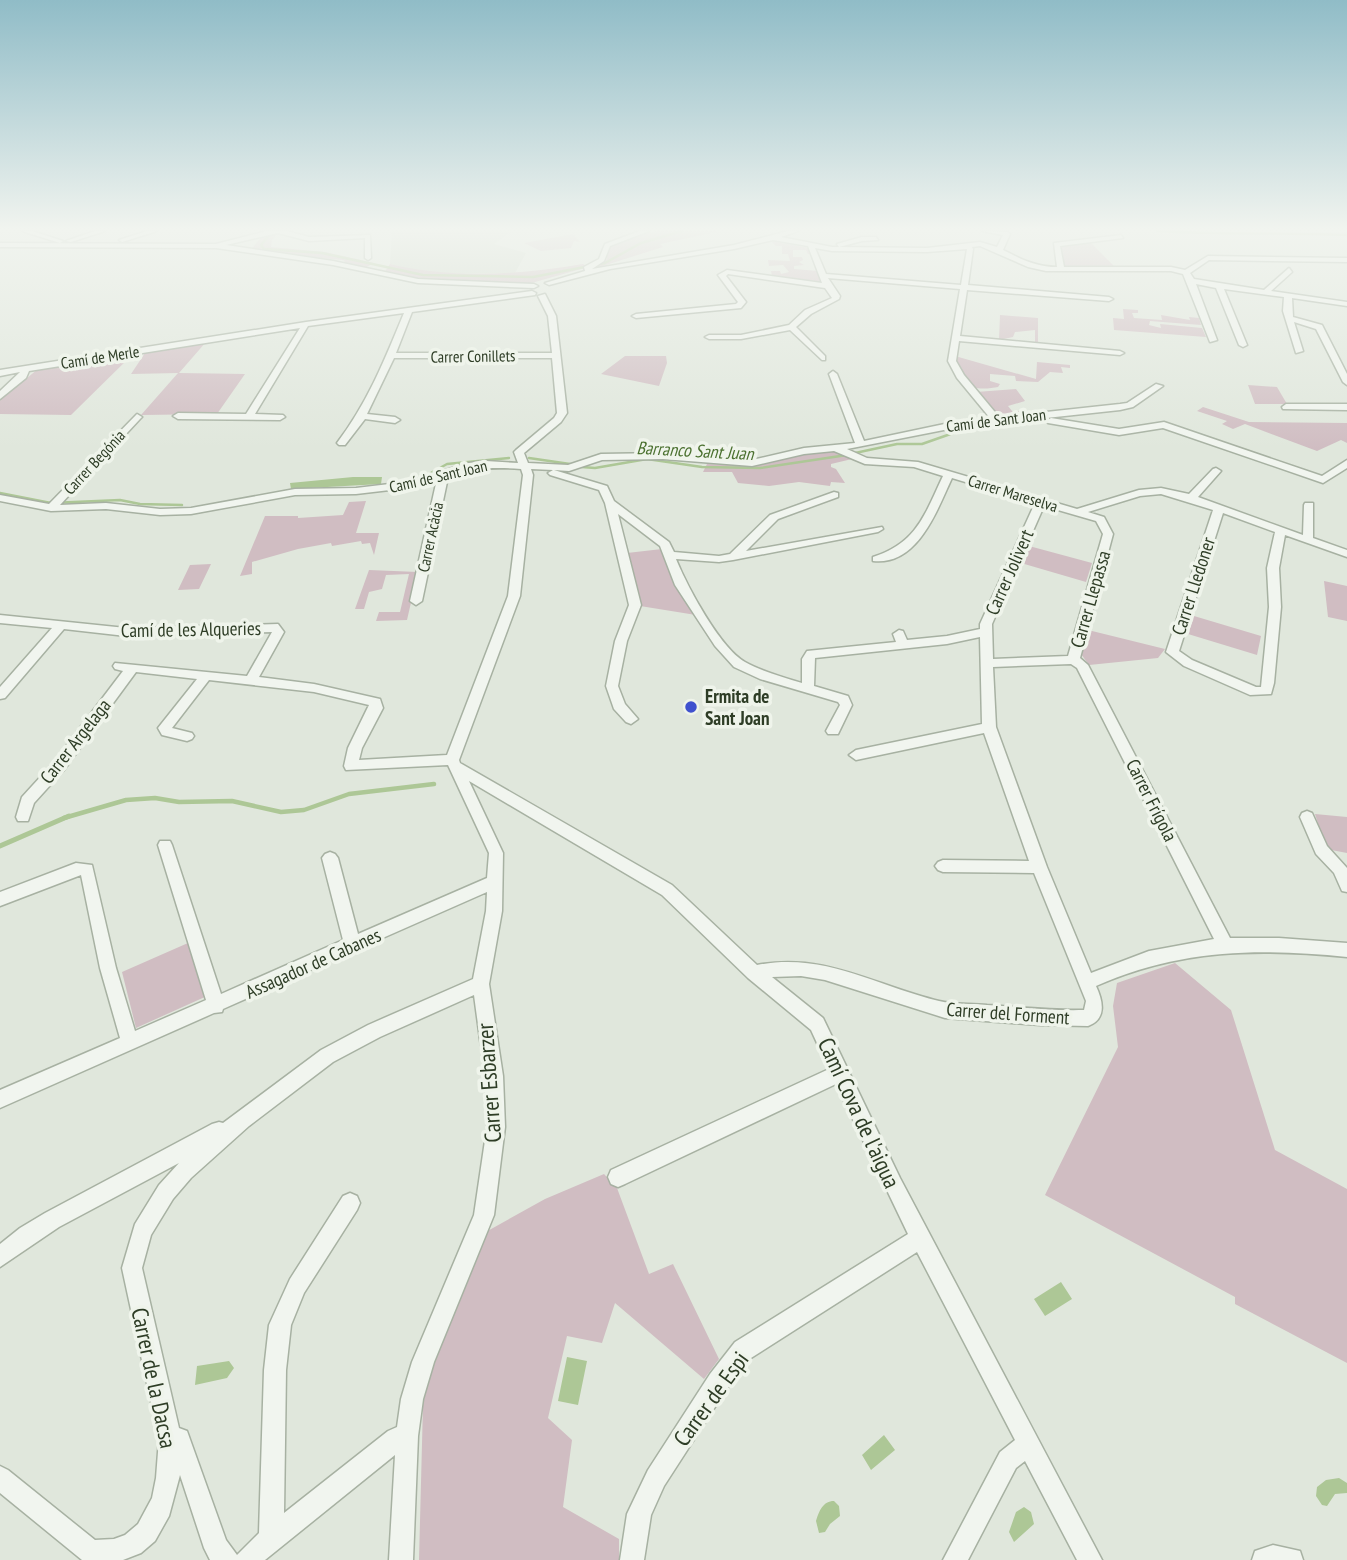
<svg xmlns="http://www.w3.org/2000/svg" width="1347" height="1560" font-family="'PT Sans Narrow',sans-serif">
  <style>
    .built { fill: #cfd8ca }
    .green { fill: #d0bdc2 }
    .water { fill: #adc796 }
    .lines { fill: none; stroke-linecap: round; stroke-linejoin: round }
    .stream-far2 { stroke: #adc796; stroke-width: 2.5 }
    .stream-far1 { stroke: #adc796; stroke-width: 4.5 }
    .stream { stroke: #adc796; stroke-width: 5 }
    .minor-casing { stroke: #a7b1a2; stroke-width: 3 }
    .minor { fill: #f1f5ef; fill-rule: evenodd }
    .poi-dot { fill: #3f51ce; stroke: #eff4eb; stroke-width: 2.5 }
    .labels { text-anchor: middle; stroke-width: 7; stroke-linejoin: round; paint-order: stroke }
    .far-street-label { font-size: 16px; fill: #2e3d26; stroke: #eff4eb }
    .far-water-label { font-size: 18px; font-style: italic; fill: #4b7130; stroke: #eff4eb }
    .street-label { font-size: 19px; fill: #2e3d26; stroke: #eff4eb }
    .poi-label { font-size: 19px; font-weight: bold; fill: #2e3d26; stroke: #eff4eb; text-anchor: start }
    .near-street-label { font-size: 23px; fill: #2e3d26; stroke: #eff4eb }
  </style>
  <rect width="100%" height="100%" fill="#e0e7dc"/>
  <path class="built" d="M392,231h120l-18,13 32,9 -11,20 -79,1 -22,-4 -24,-6z"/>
  <path class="green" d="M656,231h59l1,1 -56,12 3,3 -89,28 25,-9 8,-7 -1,-10 2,-2 25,-12z
    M278,233l-6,7 -1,7 54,5 49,11 -11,6 -20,-6 2,-2 -3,-1 -92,-9 13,-16z
    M573,234l7,8 -6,-1 -3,7 -30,3 -17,-8z
    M771,241l38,7 3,6h-4l-2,-4h-13v7h9l1,3 -4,2 5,3 -10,1v3l24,2 5,11 -51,-6 -1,-5h9l1,3 8,-2 -6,-7 -14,1 -1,-6 22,1 -2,-7h-6v-8h-6z
    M1090,242l26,26h-53l-3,-23z
    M390,264c63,15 129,11 193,0l5,3 -60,17 -101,-4 -43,-7z
    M1123,309l15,1v3h-6l2,5 28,2 -1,-5 29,5 -1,-3 10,1 2,7 -51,-4 -1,4 12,3 -1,-4 42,4 4,9 -92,-7 -1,-12 11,1z
    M1000,315l38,3v26l-3,-1v-13l-20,2 -2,5 -14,3z
    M206,342l-27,31 66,1 -28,40 -76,1 37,-42 -47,1 14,-21z
    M132,355l-61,60 -71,-1v-14l38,-31z
    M625,356h41l1,7 -8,23 -58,-12z
    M955,356l81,23 1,-17 33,3v3l-9,-1 2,6 -13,-1 -12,10 -22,-1 -1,-5 -25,-2v7l10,3 -2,3c-6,1 -18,3 -24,0 -9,-5 -17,-22 -19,-31z
    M1248,385l29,2 10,17h-32z
    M1016,389l9,12 -17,5 4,5h8l3,4 -25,2 -22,-25z
    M1203,407l46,15 98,1v20l-6,-3 -24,11 -72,-27 -12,5 -11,-5 5,-3 -30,-10z
    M838,451l14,8 -21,5v3l5,2 9,14 -14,-1 -1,4 -31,-4 -30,4 -31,-3 -6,-11h-29l4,-8 45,2 66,-14z
    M366,501l-10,32h23l-5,22 -4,-12 -8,1 -1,-3 -29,5 -1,-3 -33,6 -46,13v12l-12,2 25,-60h33v2l45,-3 6,-13z
    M1029,546l63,17 -6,19 -65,-19z
    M662,549l34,66 -56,-9 -13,-53z
    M211,564l-12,25 -21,1 12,-25z
    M369,570l49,2 -11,48 -31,1 3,-9h21l9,-38 -23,1 -4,14 -13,3 -5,17h-9z
    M1324,581l23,5v35l-19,-4z
    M1194,616l67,20 -4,19 -69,-21z
    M1088,630l77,19 -7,9 -69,7 -8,-11z
    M1315,814l32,3v36l-21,-4z
    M188,943l19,53 -71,32 -14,-56z
    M1175,963l56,47 44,140 72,39v174l-112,-59v-7l-190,-102 73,-148 -5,-41 4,-23z
    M604,1174l13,14 32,86 24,-10 46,95 -15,20 -89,-76 -13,40 -35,-7 -19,82 24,22 -9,67 56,32v21h-200l4,-155 6,-32 55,-140 61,-34z"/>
  <path class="water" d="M353,477h29l-1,7 -90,5 -1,-6z
    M1061,1282l11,17 -27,17 -11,-17z
    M567,1357l20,4 -9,44 -20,-4z
    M229,1361l5,7 -7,10 -32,7 2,-19z
    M884,1435l11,15 -24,20 -9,-15z
    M1339,1478l8,5v10l-12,1 -8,12 -5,-1 -6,-9 1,-9 9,-7z
    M834,1501l5,5 1,10 -10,8 -5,8 -6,1 -3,-12c3,-10 7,-20 18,-20z
    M1024,1507l7,5 3,12 -20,18 -5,-10 7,-20z"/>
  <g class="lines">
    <path class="stream-far2" d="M1157,231c63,4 126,1 190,4
      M270,234l-9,11 3,4 58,4 101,22 110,2 72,-14 36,-20 41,-12
      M855,453l42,-9h25l37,-13 67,-9
      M529,458l41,6
      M582,467l13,1 52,-9 55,8 58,1 87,-13
      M429,474l18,-10 62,-6
      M0,493l51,10 69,-3 20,4 42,1"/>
    <path class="stream-far1" d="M64,818l62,-18 29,-2 24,4 53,-1 49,11 23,-2 45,-16 85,-10"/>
    <path class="stream" d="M0,846l69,-30"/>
    <defs>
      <path id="minor" d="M22,231h10l31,10 -3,2z
        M95,231h10l-34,11 -5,-1z
        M147,231h10l-35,11 -3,-2z
        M267,231h20l22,6 61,-2 1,23 -3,2 -3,-2v-20l-56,3 -31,-8 -52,12 107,16 85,18 116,5 4,2 -4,2 -116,-5 -85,-18 -117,-17 -216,-1v-4l216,1z
        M640,231h9l-39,15 -6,15 -12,8 142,-24 54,-14h10l-17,6 51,10h7l-2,-3 25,-7h14l2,3 -16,1 -23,6 88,1 53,-6 17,5 6,-12 -21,-4 25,1 3,2 -7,16c18,9 33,17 54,17l-3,-24 67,-8 2,3 -63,8 4,21h107l14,3 23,-14 139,2v4l-138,-2 -19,13 4,6 70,11 25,-22 3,4 -21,19 76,11v4l-55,-8 1,19 29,8 25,49v11l-4,-3 -27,-53 -22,-7 9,29 -7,2 -13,-42 1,-14 -60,-8 23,56 -4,2 -4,-2 -23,-57 -20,-4 21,56 -7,2 -27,-68 -12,-3h-125l-18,-4 -48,-21 -8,1 1,2 -5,36 141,12 4,2 -4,2 -142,-11 -7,46 160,15 4,2 -4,2 -161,-14 -3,20 8,14 35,42 121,-13 7,-1 29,-19 7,2 -30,21 -13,3 -166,18 -107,21 20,9 51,4 159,47 62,-19 22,-2 28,6 24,-25 3,-1 5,3 -23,26 105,38 1,-30 1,-2h8v35l34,12v7l-62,-22 -6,33 2,39 -7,76 -3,11 -21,1 -66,-29 -18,-14 47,-142 -52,-16 -21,2 -52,16 16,5 9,17 -33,124 8,7 142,273h49l68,5v14c-89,-9 -167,-8 -251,29 7,15 11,33 -8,40l-48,-1 -95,-7 -120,-38 -24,-4 -29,1 51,41 77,160 202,382h-25l-52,-99 -9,7 -48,92h-25l57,-108 15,-12 -98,-188 -166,106 -25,32 -62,96 -13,29 -7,45h-24l7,-46 21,-44 62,-96 25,-32 173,-108 -72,-150 -211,100 -7,3 -7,-3 -3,-7 3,-7 218,-101 -18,-39 -63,-52 -86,-83 -193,-114 34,72 -1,58 -13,73 14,92 2,51 -11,88 -60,147 -11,37 -5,37 -5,124h-24l6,-105 -130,105h-55l-6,-12 -24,-73 -11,41 -14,25 -14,12 -18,7h-41l-82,-67v-27l8,4 87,70 19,-1 11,-4 13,-11 14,-26 4,-20 3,-39 -37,-171 13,-44 24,-39 20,-22 -120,64 -59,40v-23l20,-16 25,-15 167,-89 7,-2 4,1 98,-73 47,-25 105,-46 13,-68 1,-19 -127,56 -1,3 -8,1 -128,57 -1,3 -8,1 -214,95v-18l120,-52 -20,-70 -19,-93 -81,31v-14l76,-29 16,2 24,103 19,63 71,-31 -48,-155 2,-4h10l2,4 49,149 122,-54 -21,-82 3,-4 5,-2 5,2 3,4 20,76 129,-56 2,-25 -41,-88 -102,5 -2,-4 4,-18 21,-43 -55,-13 -105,-12 -37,48 20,5 2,3 -2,3 -5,2 -25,-6 -4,-7 39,-49 -61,-7 -72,98 -30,33 -6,18h-10l-2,-4 6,-20 32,-35 69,-91 -8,-2 -2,-3 2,-3 132,13 25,-44 -146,4 -62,-7 -59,69 -5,1v-12l52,-59 -52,-5v-8l126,13 152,-4 6,8 -25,45 55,7 66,15 3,9 -21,40 -3,12 88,-5 61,-159 15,-121 -2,-6c-27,-2 -49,-1 -75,7l1,6 -25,119 -6,4 -6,-4 27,-122 -30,9 -51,6 -61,1 -104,19 -31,1 -54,-6 -55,2 -51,-10v-6l49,9 88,-90 5,3 -2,2 -80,86 46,-2 54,6 31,-1 104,-19 61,-1 50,-6 63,-19 17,-2 32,2 -4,-11 2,-2 38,-32 3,-5 -5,-55h-158l-27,56 28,3 5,3 -5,3 -30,-4 -20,26h-6l-2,-2c31,-41 48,-84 67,-130l-96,13 -53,88 28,1 2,2 -5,3 -102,-1 -5,-3 5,-3 68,1 54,-86 -271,43 -3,7 -26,21v-8l20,-19 -20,4v-6l306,-48 226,-31 4,2 -1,2 -123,17 -16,41h156l-4,-37 -10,-20 7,-2 11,22 11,97 -6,9 -37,31 4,10 40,2 33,-11 62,-1 89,7 52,-12 51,-5 -26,-69 4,-3 4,3 27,67 90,-19 36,-4 -33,-40 -9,-17 12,-72 -132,-11 12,18 -1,3 -28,15 -15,13 29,29v4h-3l-32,-30 -49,9h-32l-4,-2 4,-2h32l48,-10 16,-15 27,-12 -7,-10 -97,-14 -2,2 20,26 -5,6 -105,10 -4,-2 4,-2 100,-10 2,-2 -20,-27 9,-5 95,13 -14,-37 -35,-6 -39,9 -124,20 -61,16 -4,-2 40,-12 -1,-4 15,-8 6,-15zM815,248l17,3 95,1 40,-3 -6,36 -135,-11zM834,451l31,13 49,3 29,9c-18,38 -26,67 -70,81v4c45,5 64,-51 79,-83l83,25 -55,121v5l-33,7 -40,4 -4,-9 -4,-1 -6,4 3,8 -89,9 -5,8v24c-20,-6 -39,-11 -57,-21 -25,-14 -58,-76 -69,-103l43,3 14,-2 145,-28 5,-3 -1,-2 -136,24 32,-32 60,-22v-4l-4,-1 -64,23 -40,39 -11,2 -45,-4 -5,-10 -55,-41 -7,-15 -53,-16 15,1 33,-11 61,-1 89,7 52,-12zM531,469l22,1 -5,3 2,2 49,15 6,13 24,102 -14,36 -9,45 8,23 12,13 5,2 7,-5 -13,-15 -7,-18 9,-45 14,-36 -23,-91 42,32 15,39 40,61 19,21 26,12 78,23 2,3 -14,26 2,3h10l14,-29 -4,-9 -34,-10 1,-28 132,-14 33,-7 2,87 -126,26 -7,5 7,5 128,-27 45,128 -86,-1 -5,2 -3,4 3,4 5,2 91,1 52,128 -2,9c-33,1 -64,-3 -97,-5 -16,-2 -32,0 -48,-4 -64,-15 -113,-49 -182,-36l-85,-80 -212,-122 -1,-3 61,-164 13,-121zM1044,506l52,15 7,13 -35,122 -75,3 -1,-35zM1223,513l52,19 -8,36 2,39 -8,80h-5l-64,-27 -13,-9zM1071,664l6,4 137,271 -65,12 -58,22 -44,-106 -51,-140 -3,-60zM474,995l11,81 2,51 -13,88 -62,147 -11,37 -4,28 -9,4 -104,82 2,-143 5,-45 13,-32 53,-83 3,-7 -3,-7 -7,-3 -7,3 -53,83 -21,46 -5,45 -5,163 -22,22 -11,-15 -39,-109 -8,-3 -37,-160 9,-33 22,-36 18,-21 58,-52 84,-64 47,-25z
        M1286,404h61v6l-64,-1 -1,-2z
        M1051,418l68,11 45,-7 158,54 25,-16v8l-24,15 -160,-55 -44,7 -71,-12 -2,-2z
        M1307,811l5,2 15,33 20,22v24l-5,-1 -8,-18 -18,-19 -16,-37 2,-4z
        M1273,1545l27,6 3,9h-51l3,-9z"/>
    </defs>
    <use href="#minor" class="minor-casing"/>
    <use href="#minor" class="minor"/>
  </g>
  <linearGradient id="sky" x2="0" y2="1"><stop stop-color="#90bcc7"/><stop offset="0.51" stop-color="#f1f4ef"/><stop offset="1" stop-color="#f1f4ef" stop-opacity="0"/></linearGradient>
  <rect width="1347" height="449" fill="url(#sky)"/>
  <circle class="poi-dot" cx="691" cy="707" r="7"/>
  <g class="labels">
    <g class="far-street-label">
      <text transform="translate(473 356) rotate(-1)" y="6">Carrer Conillets</text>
      <text transform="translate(100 357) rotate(-9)" y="6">Camí de Merle</text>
      <text transform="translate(996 420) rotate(-7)" y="6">Camí de Sant Joan</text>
      <text transform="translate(94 462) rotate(-47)" y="6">Carrer Begónia</text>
      <text transform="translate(438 476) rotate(-13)" y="6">Camí de Sant Joan</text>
      <text transform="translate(1013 493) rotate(17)" y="6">Carrer Mareselva</text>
      <text transform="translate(430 537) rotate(-78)" y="6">Carrer Acàcia</text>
    </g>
    <g class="far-water-label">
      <text transform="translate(695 451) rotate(3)" y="6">Barranco Sant Juan</text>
    </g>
    <g class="street-label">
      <text transform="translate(1009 572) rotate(-66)" y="7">Carrer Jolivert</text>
      <text transform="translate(1193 586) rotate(-72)" y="7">Carrer Lledoner</text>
      <text transform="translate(1090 599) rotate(-74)" y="7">Carrer Llepassa</text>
      <text transform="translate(191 629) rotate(-1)" y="7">Camí de les Alqueries</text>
      <text transform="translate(75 741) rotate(-52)" y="7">Carrer Argelaga</text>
      <text transform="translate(1152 800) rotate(63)" y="7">Carrer Frígola</text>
      <text transform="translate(313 963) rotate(-24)" y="7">Assagador de Cabanes</text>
      <text transform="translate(1008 1013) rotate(4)" y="7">Carrer del Forment</text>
    </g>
    <g class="poi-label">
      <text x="705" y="703">Ermita de<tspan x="705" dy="22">Sant Joan</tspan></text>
    </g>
    <g class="near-street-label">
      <text transform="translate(489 1083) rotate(-94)" y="8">Carrer Esbarzer</text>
      <text transform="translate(859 1113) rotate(65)" y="8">Camí Cova de l'aigua</text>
      <text transform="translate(154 1378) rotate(78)" y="8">Carrer de la Dacsa</text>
      <text transform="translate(711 1399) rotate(-54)" y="8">Carrer de Espi</text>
    </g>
  </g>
</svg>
